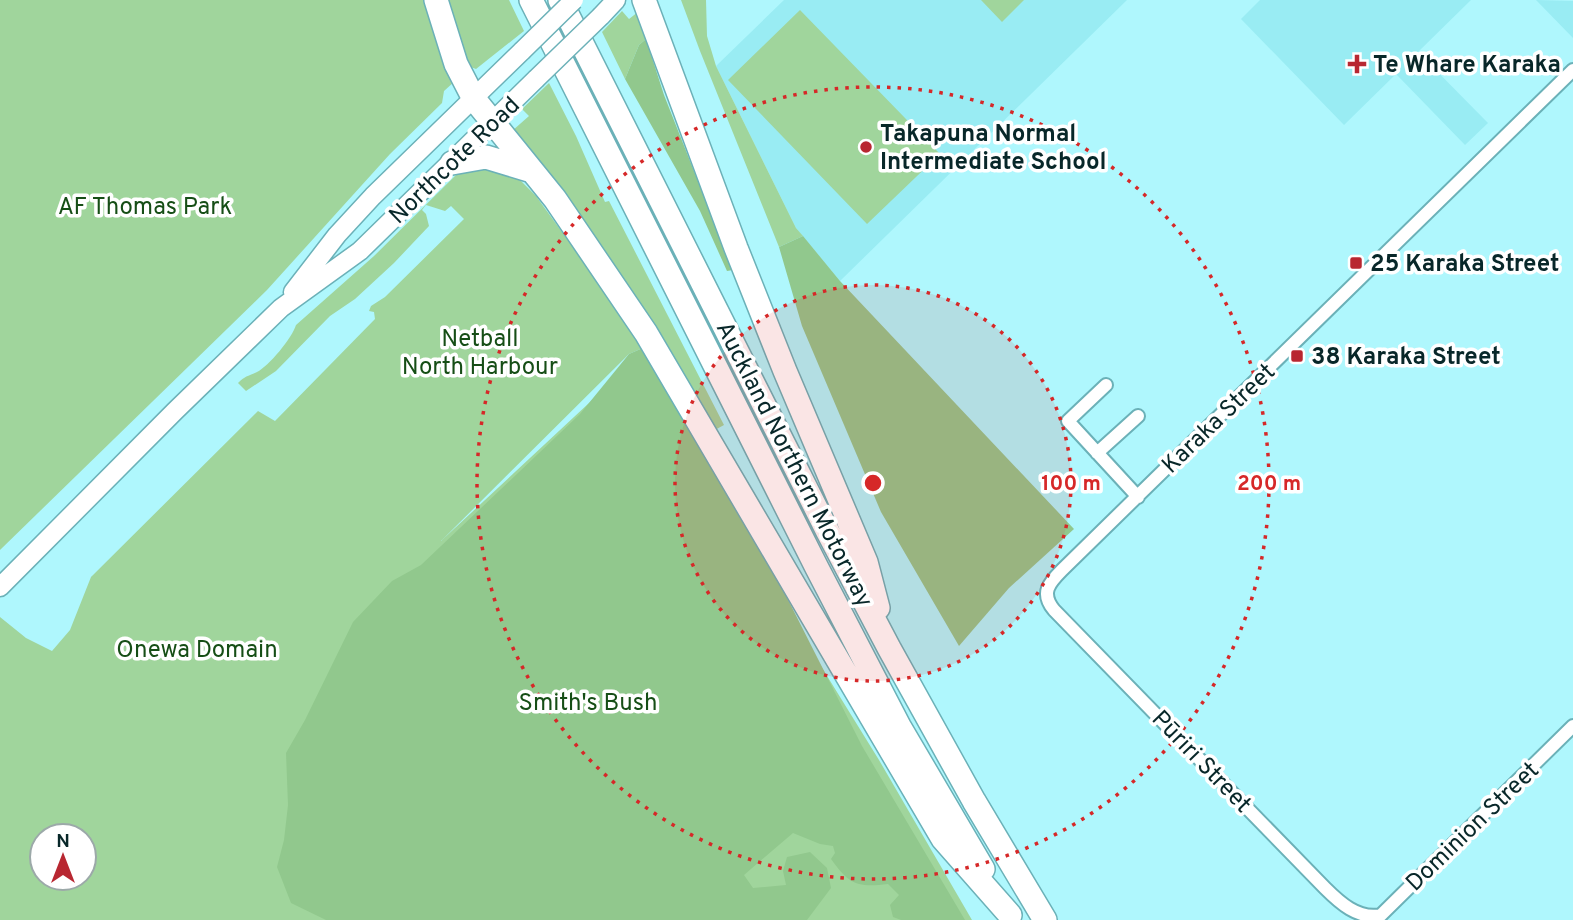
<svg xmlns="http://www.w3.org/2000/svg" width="1573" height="920" font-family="Overpass,sans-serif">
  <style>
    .built { fill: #99ecf3 }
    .green { fill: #a0d59c; fill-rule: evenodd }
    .forest { fill: #91c88d }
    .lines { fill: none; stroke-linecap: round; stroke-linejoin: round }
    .minor-casing { stroke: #6bb1b8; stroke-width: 16 }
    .secondary-casing { stroke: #6bb1b8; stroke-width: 21 }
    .motorway-casing { stroke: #6bb1b8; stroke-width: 26 }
    .minor { stroke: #fff; stroke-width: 12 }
    .secondary { stroke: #fff; stroke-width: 18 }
    .motorway { stroke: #fff; stroke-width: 23 }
    .secondary-bridge-casing { stroke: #6bb1b8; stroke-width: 21; stroke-linecap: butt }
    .secondary-bridge { stroke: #fff; stroke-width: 18 }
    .ring { fill: none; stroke: #d62828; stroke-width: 3.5; stroke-dasharray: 3.5 7 }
    .poi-dot { fill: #b82731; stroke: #fff; stroke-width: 2.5 }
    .labels { text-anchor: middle; stroke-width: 7; stroke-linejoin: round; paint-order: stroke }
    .poi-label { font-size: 24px; font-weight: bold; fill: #082729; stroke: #fff; text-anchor: start }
    .street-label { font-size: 24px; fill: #082729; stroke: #fff }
    .park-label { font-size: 24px; fill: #164e16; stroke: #fff }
    .centre { fill: #d62828; stroke: #fff; stroke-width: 3.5 }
    .ring-label { font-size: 21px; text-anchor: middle; font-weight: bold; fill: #d62828; stroke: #fff; stroke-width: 7; stroke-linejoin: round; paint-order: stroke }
  </style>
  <rect width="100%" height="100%" fill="#aff7fd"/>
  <path class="built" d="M784,0h343l-287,281 -44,-53 -80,-162z
    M1260,0h211l-53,52 70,71 -23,22 -69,-71 -52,51 -103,-106z
    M1536,0l37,1v37z"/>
  <path class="green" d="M0,0h426l28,82 -10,9 -2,12 -52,51 -123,136 -267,260z
    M445,0h64l15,31 -48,38 -8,-3z
    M681,0h25l1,36 9,30 80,162 7,8 -24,11 -79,-196z
    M981,0h43l-22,22z
    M800,10l140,144 -73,70 -139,-144z
    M622,11l7,8 9,-7 8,27 -7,6 -14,34 -23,-47z
    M549,83l27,53 29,66 4,-1 115,224 -11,6 -91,-154 -68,-97 -42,-49 17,-15 -7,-7z
    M499,169l20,10 17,17 109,151 -16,7 -188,187 192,-179 246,398 93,160h-972v-303l26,21 26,13 18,-21 21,-53 167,-166 17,10 100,-102 -1,-7 -5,-1 2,-5 14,-9 79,-78 -13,-13 -6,5 -19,-6 -4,5 4,4 3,12 -35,37 -39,36 -25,17 -54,55 -30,20 -8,-8c7,-7 10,-7 19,-11 12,-6 35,-34 39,-47l78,-69 82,-81 19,-5zM42,836h42v42h-42z"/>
  <path class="forest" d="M646,39l18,56 69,175 -6,1 -27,-60 -75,-132 14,-34z
    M803,236l37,45 234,248 -65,59 -50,58 -78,-134 -79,-186 -23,-79z
    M645,347l81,130 136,269 103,174h-64l-8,-3 -3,-12 9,-10 -11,-11c-31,4 -39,0 -57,-25l4,-6 -2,-7 -13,-2 -27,-11 -49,42 9,13 33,-3 -3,-14 4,-14 23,-5 17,16 4,20 -24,32h-481l-35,-17 -14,-36 7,-27 4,-35 -2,-52 19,-33 48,-98 39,-41 29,-16 159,-151 49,-60z"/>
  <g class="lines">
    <defs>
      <path id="minor" d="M1573,70l-511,500c-13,13 -22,23 -8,40l271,278c14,14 33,32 56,27l192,-189
        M1106,385l-38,36 70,76
        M1097,453l41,-37"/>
      <path id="secondary" d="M601,16l15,-16
        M293,292l44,-57 36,-39 149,-145
        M0,587l175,-176 106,-103 79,-57 176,-172"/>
      <path id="motorway" d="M436,0l20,64 18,35 81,100 91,134 297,506 67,76
        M531,0l286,568 82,158 84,143
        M560,0l268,532 61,116 85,153 71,119
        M644,0l92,248 49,123 81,191 12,46
        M452,163l34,-6 46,14"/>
    </defs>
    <use href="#minor" class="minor-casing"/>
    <use href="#secondary" class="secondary-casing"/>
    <use href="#motorway" class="motorway-casing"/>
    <use href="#minor" class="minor"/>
    <use href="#secondary" class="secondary"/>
    <use href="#motorway" class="motorway"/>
    <defs>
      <path id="secondary-bridge" d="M522,51l52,-51
        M536,79l65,-63"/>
    </defs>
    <use href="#secondary-bridge" class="secondary-bridge-casing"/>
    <use href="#secondary-bridge" class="secondary-bridge"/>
  </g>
  <circle cx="873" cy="483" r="198" fill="#d62828" fill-opacity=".12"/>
  <g class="ring">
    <circle cx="873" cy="483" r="198"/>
    <circle cx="873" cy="483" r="396"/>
  </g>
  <g class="poi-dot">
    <path d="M1353.5 53.5h7v7h7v7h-7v7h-7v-7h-7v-7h7z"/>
    <circle cx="866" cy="147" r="7"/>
    <rect x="1349" y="256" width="14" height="14" rx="3.5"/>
    <rect x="1290" y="349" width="14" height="14" rx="3.5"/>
  </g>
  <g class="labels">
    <g class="poi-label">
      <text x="1373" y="72">Te Whare Karaka</text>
      <text x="880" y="141">Takapuna Normal<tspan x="880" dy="28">Intermediate School</tspan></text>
      <text x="1370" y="271">25 Karaka Street</text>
      <text x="1311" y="364">38 Karaka Street</text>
    </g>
    <g class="street-label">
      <text transform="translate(454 160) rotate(-44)" y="8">Northcote Road</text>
      <text transform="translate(1218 418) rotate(-44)" y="8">Karaka Street</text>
      <text transform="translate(795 464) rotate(63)" y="8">Auckland Northern Motorway</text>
      <text transform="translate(1202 761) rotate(46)" y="8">Pūriri Street</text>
      <text transform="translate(1472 826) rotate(-44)" y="8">Dominion Street</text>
    </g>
    <g class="park-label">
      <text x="145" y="214">AF Thomas Park</text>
      <text x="480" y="346">Netball<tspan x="480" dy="28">North Harbour</tspan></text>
      <text x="197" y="657">Onewa Domain</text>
      <text x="588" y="710">Smith's Bush</text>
    </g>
  </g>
  <circle cx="873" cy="483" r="10" class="centre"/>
  <g class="ring-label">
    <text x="1071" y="490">100 m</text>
    <text x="1269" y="490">200 m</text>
  </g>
  <g transform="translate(63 857)"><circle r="33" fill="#ffffff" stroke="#9ca9a9" stroke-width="2"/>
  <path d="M0-5L12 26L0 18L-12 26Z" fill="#b82731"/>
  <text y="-10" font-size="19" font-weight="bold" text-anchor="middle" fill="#082729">N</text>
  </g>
</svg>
